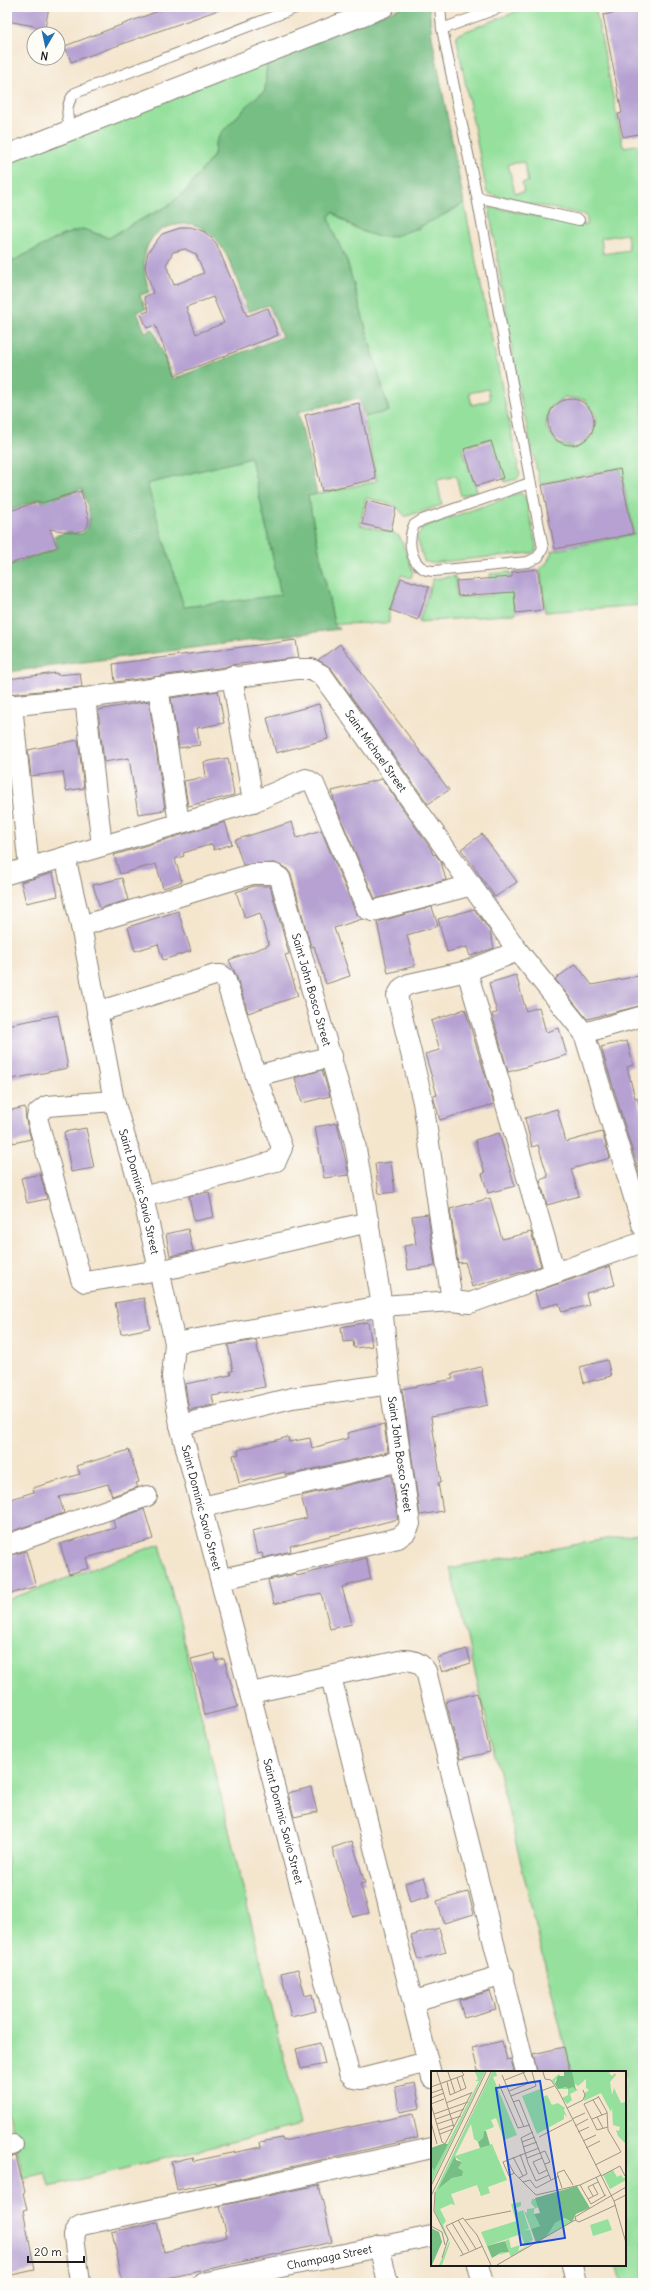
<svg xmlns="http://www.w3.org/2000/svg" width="650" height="2290" font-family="Delius,sans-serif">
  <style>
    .green { fill: #94e09c; stroke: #587e5c; fill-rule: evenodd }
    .forest { fill: #77be84; stroke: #4a6d50; fill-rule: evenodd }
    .building { fill: #b6a1d2; fill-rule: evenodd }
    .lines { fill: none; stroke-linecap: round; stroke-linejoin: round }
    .service-casing { stroke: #888074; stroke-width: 12 }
    .minor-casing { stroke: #888074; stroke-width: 22 }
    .service { stroke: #fff; stroke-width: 10 }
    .minor { stroke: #fff; stroke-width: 20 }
    .labels { text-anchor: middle; stroke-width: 4; stroke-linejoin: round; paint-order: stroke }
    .street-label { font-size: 11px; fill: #1c1c1c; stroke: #fdfcf7 }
    .inset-road { fill: none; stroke: #9e9586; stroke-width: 1 }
    .view { fill: #1d4ed8; fill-opacity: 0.15; stroke: #1d4ed8; stroke-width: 2 }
    .inset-edge { fill: none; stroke: #1c1c1c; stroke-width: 2 }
  </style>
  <rect width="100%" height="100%" fill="#fdfcf7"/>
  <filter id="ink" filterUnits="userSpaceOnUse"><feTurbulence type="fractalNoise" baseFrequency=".025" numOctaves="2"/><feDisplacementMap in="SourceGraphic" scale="8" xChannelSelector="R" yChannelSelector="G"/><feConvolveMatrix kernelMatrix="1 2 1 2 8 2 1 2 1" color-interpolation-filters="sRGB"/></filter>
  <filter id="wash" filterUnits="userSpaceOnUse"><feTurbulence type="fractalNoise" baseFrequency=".012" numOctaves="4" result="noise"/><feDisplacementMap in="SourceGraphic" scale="16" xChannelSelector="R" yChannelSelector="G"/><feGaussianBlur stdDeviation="0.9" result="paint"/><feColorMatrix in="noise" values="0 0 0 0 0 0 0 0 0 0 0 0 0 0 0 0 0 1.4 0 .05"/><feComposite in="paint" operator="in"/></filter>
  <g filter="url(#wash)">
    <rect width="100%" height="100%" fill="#f4e5cd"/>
    <path class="green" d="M528,7h67l28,140 20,-3v461l-98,7 -5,-44 7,-5 5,-12 82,-17 -14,-66 -80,16 -22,-97 -29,-180 96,18 2,-1v-7l-5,-3 -67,-13 -28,-8 -31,-158zM524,162l4,20 -6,1 2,9 -9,1 -7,-29zM627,234l2,16 -26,4 -2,-16zM565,397l20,3 11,16 -3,19 -16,12 -19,-3 -12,-16 3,-19z
      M267,60l-2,31 -11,8 -33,34 -6,12 -1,10 -29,37 -19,15 -34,17 -23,14 -26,-9 -20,6 -56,29v-103z
      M464,203l56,272 -3,4 -12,3 -15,-43 -28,9 15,43 -16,5 -5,-20 -19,4 5,25 -35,11h-2l-10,-11 -29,-7 -6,27 34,8 6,4 13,35 -2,6 -10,-3 -12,37v11l-55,1 -26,-128 69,-15 -13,-64 25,-6 -42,-150 -13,-27 -5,-17 3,-5 22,16 64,1 13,-9 17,-7zM488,389l2,11 -18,5 -3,-12z
      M251,458l30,138 -98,11 -37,-123z
      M521,493l5,5 10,47v5l-4,3 -102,10 -6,-2 -7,-23 6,-11z
      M510,572l5,42 -96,8 14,-43 22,-3 2,22 35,-3 -2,-21z
      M643,1532v751h-21l-5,-18h8v-193h-54l-121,-504z
      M160,1544l140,581 -250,62 -4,-14 -22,5 -17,-68v-510z"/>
    <path class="forest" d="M402,7h27l3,30 32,166c-16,10 -64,37 -82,34 -19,-2 -35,-14 -49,-25l-4,5 5,17 13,27 42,150 -25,6 -5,-19 -61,14 19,82 -9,2 26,128 5,5 -332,43v-113l2,6 49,-17 -4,-12 14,-4 12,2c18,-9 6,-30 2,-45l-27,9 4,15 -12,4 -6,-18 -34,12v-247l56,-29 20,-6 26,9 23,-14 34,-17 19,-15 29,-37 1,-10 6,-12 33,-34 11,-8 2,-31zM191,224c37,10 45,57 57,88l21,-7 13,32 -109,42 -20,-50 -8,3 -8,-20 9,-3 -6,-14 10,-3c-14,-37 -3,-70 41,-68zM251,458l30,137 -97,12 -37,-123z"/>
    <g id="blocks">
      <path class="building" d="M7,7h42l-4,21 -38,-7z
        M169,7h52v2l-150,53 -6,-16z
        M643,7v126l-20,4 -5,-23 4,-1 -19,-98z
        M183,227h8l14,5 11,11 31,73 21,-8 10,27 -103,40 -20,-50 -8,3 -6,-14 8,-3 -5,-14 9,-4 -8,-26 3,-15 14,-18zM185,249l11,5 8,19 -30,12 -8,-20 7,-13zM213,297l11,26 -28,11 -10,-27z
        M548 422a23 23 0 1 1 46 0a23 23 0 1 1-46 0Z
        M359,403l17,76 -54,12 -17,-76z
        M491,441l12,37 -27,8 -12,-37z
        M620,469l13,65 -78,15 -13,-64z
        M81,491l8,29 -2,8 -11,5 -26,-4 7,18 -47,17 -3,-9v-43l33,-11 1,2z
        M367,501l29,7 -5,23 -29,-7z
        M538,569l5,41 -27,3 -2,-21 -56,4 -2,-15 56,-4v-5z
        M401,578l28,9 -11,33 -28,-10z
        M296,640l3,18 -69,7 -5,2 -110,15 -2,-18z
        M340,644l109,146 -21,14 -97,-136 -13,-8z
        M57,673v2l23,-2 2,14 -74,7 -1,-15z
        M218,691l6,32 -27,5 3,17 -21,3 -8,-50z
        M149,701l16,109 -27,4 -9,-56 -25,4 -6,-52z
        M319,704l9,35 -52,14 -9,-35z
        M78,740l6,48 -18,3 -3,-19 -32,4 -3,-26z
        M228,758l6,37 -46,11 -4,-25 22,-4 -2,-15z
        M382,779l49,70 2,6 2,-1 6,8 5,18 -71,19 -40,-94 -3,-14z
        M225,822l7,22 -18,6 -2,-6 -29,9 1,3 -9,3 7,23 -19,6 -7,-24 -36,10 -6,-19z
        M292,822l5,16 24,-8 35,83 6,6 -28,9 16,48 -24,8 -12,-38 -3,1 -20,-73 -5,-6 -12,-5 -31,2 -8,-25z
        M482,834l35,48 -22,15 -34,-48z
        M53,873l5,23 -32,7 -5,-21z
        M122,878l6,22 -28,8 -7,-23z
        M254,886h16l19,68 -4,1 13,41 -50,17 -12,-38 -7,-15 40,-15 -9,-32 -15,5 -9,-26z
        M432,907l6,19 -31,9 8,31 -27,7 -11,-51z
        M474,909l16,22 4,17 -24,8 -3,-9 -20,5 -9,-33z
        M178,911l13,40 -28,9 -5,-16 -23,7 -7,-24z
        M576,964l16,21 51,-10v30l-56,14 -32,-40z
        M516,975l10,36 13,-4 7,25 13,-4 8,27 -59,17 -16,-58 5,-1 -8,-30z
        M465,1009l29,95 -54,16 -7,-24 4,-1 -12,-41 15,-4 -9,-29z
        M58,1015l10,53 -61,12v-55z
        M627,1041l6,24 -6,2 8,31 2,-1 6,23v66l-42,-139z
        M322,1070l8,26 -28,7 -7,-25z
        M25,1107l1,14 5,18 -18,4 -6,-32z
        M557,1109l9,33 36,-10 8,26 -39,11 8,27 -32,9 -7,-25 8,-3 -10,-32 -6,2 -7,-29z
        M337,1123l12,52 -25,3 -9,-51z
        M86,1128l8,40 -23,4 -7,-40z
        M499,1133l16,53 -27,7 -6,-19 3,-1 -10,-33z
        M391,1162l4,30 -16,2 -4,-30z
        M40,1174l7,25 -20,4 -6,-25z
        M209,1192l5,25 -20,4 -5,-25z
        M490,1198l12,41 29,-7 10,34 -69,21 -7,-25 -7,1 -8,-54z
        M428,1214l7,52 -27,4 -4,-24 12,-2 -4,-28z
        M188,1229l5,22 -23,5 -4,-22z
        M610,1266l5,19 -29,8 3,12 -27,7 -3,-9 -19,5 -5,-16z
        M144,1298l6,30 -29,6 -6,-31z
        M368,1322l4,24 -18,2 -1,-7 -10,1 -2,-15z
        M256,1340l9,47 -53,9 2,9 -25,5 -4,-26 46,-9 -1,-4h3l-5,-26z
        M607,1360l4,16 -27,7 -4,-16z
        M481,1367l7,38 -57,12 10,65 -3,1 5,28 -23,4 -18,-126 51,-10 -2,-5z
        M384,1424l4,28 -92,21 -11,2v-3l-46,11 -6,-28 6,-1 -1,-4 50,-13 1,5 21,-4 2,10 37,-10 -2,-5z
        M129,1450l10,32 -3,1 2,4 -26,9 -4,-12 -49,13 5,16 -57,20v-33l27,-8 -1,-4 47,-14 -3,-8z
        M391,1475l7,44 -108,27 1,5 -28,7 -1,-5 -5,1 -5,-23 55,-13 -6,-22z
        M144,1509l9,30 -67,19 3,10 -20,6 -9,-30 55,-16 -2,-8z
        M26,1551l10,35 -29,9v-39z
        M366,1558l5,21 -29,8 10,37 -22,5 -9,-36 -47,11 -6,-24 28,-6 1,2z
        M467,1649l4,14 -29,9 -5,-14z
        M215,1653l1,8 8,-2 14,48 -33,8 -14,-56z
        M477,1693l13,59 -30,7 -14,-58z
        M311,1787l6,25 -23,5 -6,-24z
        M352,1841l13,42 -5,1 9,29 -16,4 -21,-69z
        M424,1877l6,19 -20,6 -5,-19z
        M468,1892l6,22 -30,9 -7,-22z
        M439,1928l7,24 -28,8 -7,-24z
        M298,1969l7,27 7,-2 4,17 -25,6 -10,-44z
        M490,1991l6,18 -32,9 -5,-18z
        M502,2041l5,19 4,-1 3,13 -36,-1 -6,-23z
        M320,2043l5,21 -24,5 -5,-20z
        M564,2047l6,25h-33l-4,-18z
        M415,2083l5,25 -20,4 -5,-25z
        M413,2114l5,24 -203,46v-2l-38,8 -6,-28 22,-5 1,4 67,-14 -1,-5 22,-4 1,3z
        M16,2156l9,36 -2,1 4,16 -4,1 12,60 -28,6v-119z
        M319,2185l13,57 -187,41h-22l-11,-51 45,-10 7,30 63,-15 -7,-31z"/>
    </g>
  </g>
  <g filter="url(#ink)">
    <use href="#blocks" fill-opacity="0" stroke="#888074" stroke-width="1"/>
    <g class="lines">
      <defs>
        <path id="service" d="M440,7l2,22 35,168 66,351 -5,9 -10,5 -94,9c-23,0 -28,-29 -20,-46l8,-5 108,-37
          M442,29l59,-22
          M71,129c-5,-13 -6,-25 4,-36l223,-86
          M477,197l102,23"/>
        <g id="minor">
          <path d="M7,155l377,-148"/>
          <path d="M232,676l21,126"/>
          <path d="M158,687l21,136"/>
          <path d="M85,698l17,148"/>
          <path d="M12,705l17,163"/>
          <path id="s1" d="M7,706l78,-8 211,-29h15l11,6 196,276 66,82 59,-17"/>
          <path id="s2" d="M65,857l16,69 33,175 29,96 32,146 -3,34 8,48 169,648 5,5 7,1 67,-17"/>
          <path d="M7,874l246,-72 53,-23 8,5 53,125 6,2 99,-26"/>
          <path id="s3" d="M81,926l171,-52h22l6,4 75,265 27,163 8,78 20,140 -4,8 -8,6 -176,41"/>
          <path d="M467,971l88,302"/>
          <path d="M97,1012l118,-37h6l4,3 31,98 26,72 -6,13 -133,36"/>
          <path d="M584,1033l59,194"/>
          <path d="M256,1076l76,-20"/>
          <path d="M114,1101l-67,5 -9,7 -1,5 44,161 4,3 87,-14 197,-46"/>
          <path d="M452,1301l-29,-199 -26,-106 5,-8 7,-4 58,-13 51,-20"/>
          <path d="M175,1343l207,-37 70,-5 18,2 173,-61"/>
          <path d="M180,1425l112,-27 98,-14"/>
          <path d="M202,1507l198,-46"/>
          <path d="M7,1545l140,-49"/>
          <path d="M331,1677l101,401"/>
          <path d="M251,1693l153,-33c10,0 17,3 22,11l100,401"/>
          <path d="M414,2001l90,-26"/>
          <path d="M7,2146l6,-1"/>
          <path d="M379,2246l9,37"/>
          <path d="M478,2265l5,18"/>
          <path d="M572,2265l4,18"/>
          <path d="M80,2283l-6,-47 4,-9 4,-2 350,-77"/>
          <path id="s4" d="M203,2283l229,-47"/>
        </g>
      </defs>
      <use href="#service" class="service-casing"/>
      <use href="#minor" class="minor-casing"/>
      <use href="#service" class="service"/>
      <use href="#minor" class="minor"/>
    </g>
  </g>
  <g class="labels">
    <g class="street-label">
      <text dy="4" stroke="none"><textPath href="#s1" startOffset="412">Saint Michael Street</textPath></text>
      <text dy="4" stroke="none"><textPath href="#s3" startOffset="324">Saint John Bosco Street</textPath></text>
      <text dy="4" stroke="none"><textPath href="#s2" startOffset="343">Saint Dominic Savio Street</textPath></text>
      <text dy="4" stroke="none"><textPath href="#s3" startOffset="798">Saint John Bosco Street</textPath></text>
      <text dy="4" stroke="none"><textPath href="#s2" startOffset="667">Saint Dominic Savio Street</textPath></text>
      <text dy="4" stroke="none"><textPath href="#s2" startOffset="991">Saint Dominic Savio Street</textPath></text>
      <text dy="4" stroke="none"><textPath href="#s4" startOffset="129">Champaga Street</textPath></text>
    </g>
  </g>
  <g transform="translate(431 2071)">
    <rect width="195" height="195" fill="#f4e5cd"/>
    <path d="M44,1h10l-54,112v-18l3,5 45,-90h-4l3,-2zM61,1h4l1,4 -4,1 24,58 -13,5 -8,-22 -5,2 3,7 -10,4 -1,7 -5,4 -4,-3 -3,-15 -16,32 37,-12 15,36 -19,7 2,6 -9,3 -4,-11 -26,9 4,11 -4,-1 -11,5 6,12 -3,4 7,18 -8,22h-3l10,-23 -14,-30v-20zM24,86l7,5 -4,6 4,8 -10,2 -13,10zM140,1h40l-2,1 3,3 3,-3 1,2 -6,7 2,13 2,-7 7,15 5,-1v42l-8,-8 -2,-6 3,1 1,-4 -7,-2 -1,-18 -1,5 -10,-19 -17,8 1,-8 4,-3 -3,-2v-9l-8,7 -5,-4zM128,3l2,3 -6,3v4l6,4 7,-1 1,2 4,-2 5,3 -8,4 2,6 -5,4 -5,-6 6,-3v-6h-10l-6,-9zM109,18l3,8 4,-2 5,10 6,-2 7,5 -1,2 3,7 -3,-3v5l-27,15 -15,-38zM182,99l4,7 4,-2 2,3 3,-1v3l-16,9 -7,-14zM101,128h4l3,8 -5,2v5l6,12 -9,3 -7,-18 3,2v-4l8,-1 -4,-5zM90,131v4l-5,2 2,4 5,-2 6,19h-6l7,1 3,10 -8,5 -4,-11 -34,12 -6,-14 35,-11 -5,-17zM132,147l9,4 -26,15 5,-12zM177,148l4,11 -19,6 -3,-11zM78,168l2,9 9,-3 -2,6 16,-9 -23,15 -2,-5 -10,3 3,-3h7l-4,-11z" fill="#94e09c" fill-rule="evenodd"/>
    <path d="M133,1h8l4,18 -3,-3 -4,2 -3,-2 -8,2 -3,-5 3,-8h6zM53,60h2l4,14 -10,3 -2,-6 5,-4zM11,73h6l-14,27 -3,-5v-18zM24,85l1,4 6,2 -4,6 5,3 -1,5 -10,2 -14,11zM146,115l13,22 -14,6 -4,8 -8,-4 -9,5 -9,14 -10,6 -5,-14 9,-3 -6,-12 6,-1 -5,-15zM0,157l8,4 3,10 -10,23zM74,170l4,11h-7l-10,6 -5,-12z" fill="#77be84"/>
    <path class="inset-road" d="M6,1l17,55M17,1l7,21M92,1l5,11M112,1l2,7 6,1 8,12 55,109 12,42M71,4l22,52M26,7l4,12M74,9l20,-8M16,11l3,13 16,-7 -4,-12M68,13l19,44 12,-3M0,16l33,-12 -2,-3M78,20l25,-10M110,20l13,-5M0,22l12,-4M80,25l25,-10 -4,-14M168,26l-15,7 13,26 11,-3M0,27l13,-5M13,28l-13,5 11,38 3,2 27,-52M162,29l9,15M82,31l6,-2 32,80M15,32l25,-10M136,37l16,-8 2,-5 -2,-5M3,43l34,-12M166,46l6,11M5,48l28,-10M141,48l13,-6M161,48l15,-6M0,51l6,22M6,53l24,-8M144,55l13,-7M8,59l14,-5M102,61l-12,6 7,25 8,18 13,-6M147,61l11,-5M9,63l13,-5M108,66l33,-17M152,70l13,-6M91,71l13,-5M92,76l14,-5M108,77l-36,14 6,14 5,-3 22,22 44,-10 21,-10M155,77l14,-7M82,86l10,19M96,87l18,-7 5,11 -5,2M111,87l-9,4 6,12 8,-4M76,89l7,13M164,94l26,-13 -13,-22 -1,-18 -9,-16M170,105l19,-10 5,10M165,106l9,19M88,107l8,-4 -7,-20M92,111l7,-2 6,8 23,-12M149,114l11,19 15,-9M0,115l55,-114M131,117l-5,-15 7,-3 9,15M4,121l-1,19 14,28 -6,19M0,125l60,-124M162,125l-5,-9 10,-5M157,128l10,-5 -5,-9M183,130l12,-6M27,149l18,29M34,149l46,-9M145,149l-1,-3 51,-30M21,152l17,28M0,155l11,6 3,13M32,183l-17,-28 17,-8 14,17 14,30M29,185l23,-10M66,194l78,-45 4,2 37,-17"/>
    <path class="view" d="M109,10l25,157 -44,7 -25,-157z"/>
    <rect width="195" height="195" class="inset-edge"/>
  </g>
  <rect width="650" height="2290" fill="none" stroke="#fdfcf7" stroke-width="24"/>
  <g transform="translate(46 46) rotate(189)"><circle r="19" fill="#fdfcf7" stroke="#a3a29f"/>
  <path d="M0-3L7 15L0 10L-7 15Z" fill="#1f6fb2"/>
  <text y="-6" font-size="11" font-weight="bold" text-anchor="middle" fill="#1c1c1c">N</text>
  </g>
  <path d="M28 2256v6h56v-6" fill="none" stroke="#1c1c1c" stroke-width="2"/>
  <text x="34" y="2256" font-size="12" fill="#1c1c1c" stroke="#fdfcf7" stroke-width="3" paint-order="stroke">20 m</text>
</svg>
